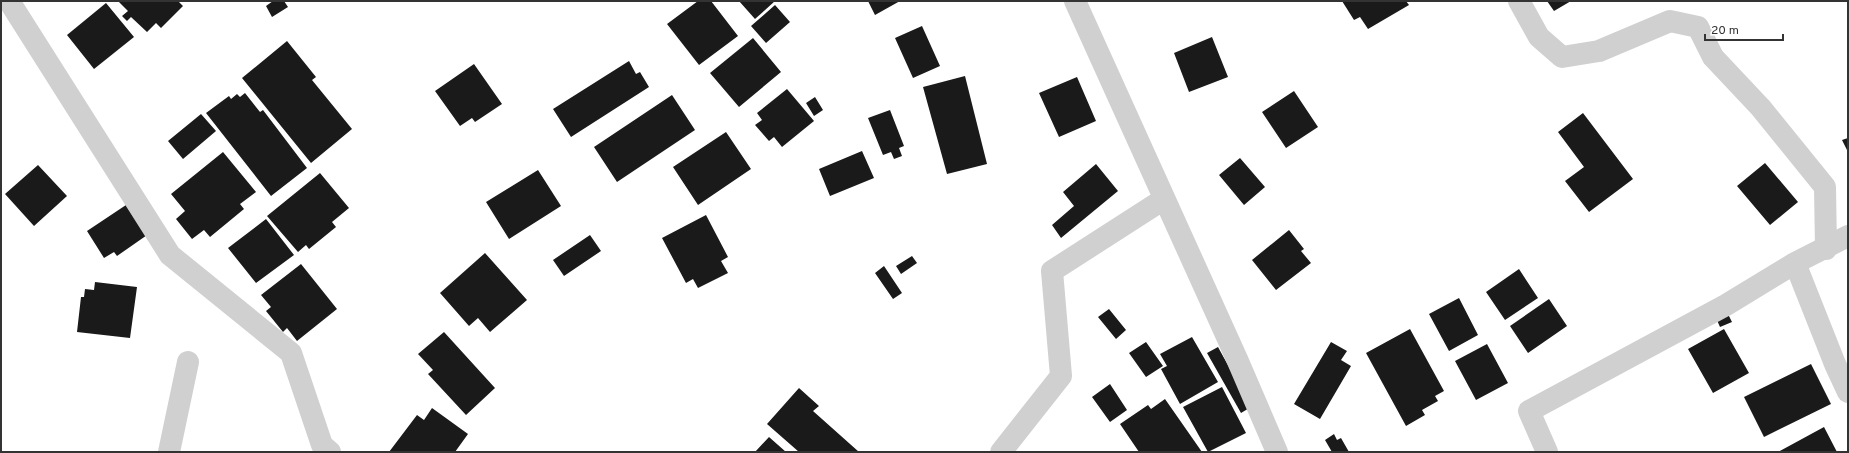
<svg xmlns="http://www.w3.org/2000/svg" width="1849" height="453" font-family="Overpass,sans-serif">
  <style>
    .building { fill: #1a1a1a }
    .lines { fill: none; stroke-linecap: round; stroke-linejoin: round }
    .minor { stroke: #d0d0d0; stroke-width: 22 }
  </style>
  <rect width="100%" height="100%" fill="#fff"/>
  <path class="building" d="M118,1h60l5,5 -22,22 -5,-5 -9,9 -16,-15 -4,4 -5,-5 6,-5z
    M273,1h11l4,6 -16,10 -6,-11z
    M698,1h13l27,35 -39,29 -32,-41z
    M739,1h36l-20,18z
    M868,1h32l-25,14z
    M1342,1h64l3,4 -41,24 -8,-12 -6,3z
    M1547,1h24l-17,10z
    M106,3l28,34 -40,32 -27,-34z
    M775,5l15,17 -24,21 -15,-17z
    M922,26l18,40 -27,12 -18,-40z
    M1212,37l16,40 -39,15 -15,-39z
    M753,38l28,34 -42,35 -29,-34z
    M287,41l29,36 -4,3 40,49 -41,34 -69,-85z
    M629,61l7,13 4,-2 9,15 -78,50 -18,-28z
    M474,64l28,40 -27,18 -3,-4 -12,8 -25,-35z
    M965,76l22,88 -40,10 -24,-87z
    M1077,77l19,44 -37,16 -20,-44z
    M787,89l27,32 -32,26 -8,-10 -5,4 -14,-16 7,-5 -5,-7z
    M1294,91l24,36 -32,21 -24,-36z
    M245,93l15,19 3,-2 44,58 -36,28 -65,-83 23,-17 2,3 6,-5 3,3z
    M672,95l23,35 -78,52 -23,-35z
    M815,97l8,13 -9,6 -8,-13z
    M890,110l14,36 -5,2 3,8 -8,3 -3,-7 -8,3 -15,-37z
    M1583,113l50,66 -44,33 -24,-31 19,-14 -26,-35z
    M201,114l15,17 -33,28 -15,-18z
    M726,132l25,37 -53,36 -25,-38z
    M1848,138v14l-6,-12z
    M862,151l12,27 -44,18 -11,-27z
    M223,152l33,40 -16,12 4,5 -34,28 -6,-7 -12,9 -16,-20 9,-8 -14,-17z
    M1240,158l25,29 -21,18 -25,-30z
    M1765,163l33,39 -28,23 -33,-39z
    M1096,164l22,27 -57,47 -9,-13 22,-19 -11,-14z
    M38,165l29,31 -33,30 -29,-32z
    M538,170l23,36 -52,33 -23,-37z
    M320,173l29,35 -17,14 4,5 -27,22 -3,-4 -8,7 -31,-36z
    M129,203l21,30 -33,23 -3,-4 -10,6 -17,-27z
    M706,215l22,42 -7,4 7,12 -30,15 -5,-9 -7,4 -24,-45z
    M266,219l28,36 -38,28 -28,-35z
    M1289,230l15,19 -3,2 10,12 -35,27 -24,-30z
    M590,235l11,16 -37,25 -11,-16z
    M485,253l42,47 -37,32 -12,-14 -9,8 -29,-33z
    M912,256l5,7 -16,11 -5,-8z
    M301,264l36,45 -40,32 -10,-13 -4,4 -17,-21 5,-4 -10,-12z
    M884,266l18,27 -9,6 -18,-26z
    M1519,269l19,29 -33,22 -19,-28z
    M95,282l42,5 -7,51 -53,-6 4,-35h3l1,-8 9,1z
    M1459,298l19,37 -29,16 -20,-37z
    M1549,299l18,27 -39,27 -18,-27z
    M1109,309l17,21 -10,9 -18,-22z
    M1727,312l5,10 -12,5 -4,-9z
    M1410,329l34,62 -9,5 3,5 -16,9 3,5 -19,11 -40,-73z
    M1724,329l25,44 -36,20 -25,-44z
    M444,332l51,56 -29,27 -38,-41 5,-4 -15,-16z
    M1192,337l26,45 -38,22 -19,-35 6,-3 -7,-12z
    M1146,342l17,24 -17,11 -17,-24z
    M1331,342l16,9 -6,9 10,6 -31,53 -26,-15z
    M1487,344l21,39 -32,17 -21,-39z
    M1218,347l33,60 -10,6 -34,-60z
    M1811,364l20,40 -67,33 -20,-40z
    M1110,384l17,26 -17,12 -18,-25z
    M1222,387l24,46 -38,19 -25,-45z
    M799,388l20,18 -6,5 46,41h-60l-32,-28z
    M1165,399l37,53h-63l-19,-28 28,-19 3,4z
    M432,408l36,26 -13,18h-66l28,-37 7,5z
    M1824,427l13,25h-59z
    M1334,434l3,6 4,-2 8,14h-17l-7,-12z
    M769,437l17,15h-31z"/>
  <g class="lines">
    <path class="minor" d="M9,1l161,254 121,98 31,92 8,7
      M1075,1l162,358 40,93
      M1519,1l20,36 23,20 37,-6 71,-30 28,6 15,30 48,51 64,79 1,62
      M1795,263l40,101 13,28
      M169,452l19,-90
      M1001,452l60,-76 -9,-105 112,-72
      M1547,452l-18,-41 197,-106 69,-42 53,-27"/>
  </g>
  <rect width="1849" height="453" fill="none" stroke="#333333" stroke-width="4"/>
  <path d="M1705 34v6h78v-6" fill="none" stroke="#333333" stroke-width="2"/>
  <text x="1711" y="34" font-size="12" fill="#333333" stroke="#ffffff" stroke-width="3" paint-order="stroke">20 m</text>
</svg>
